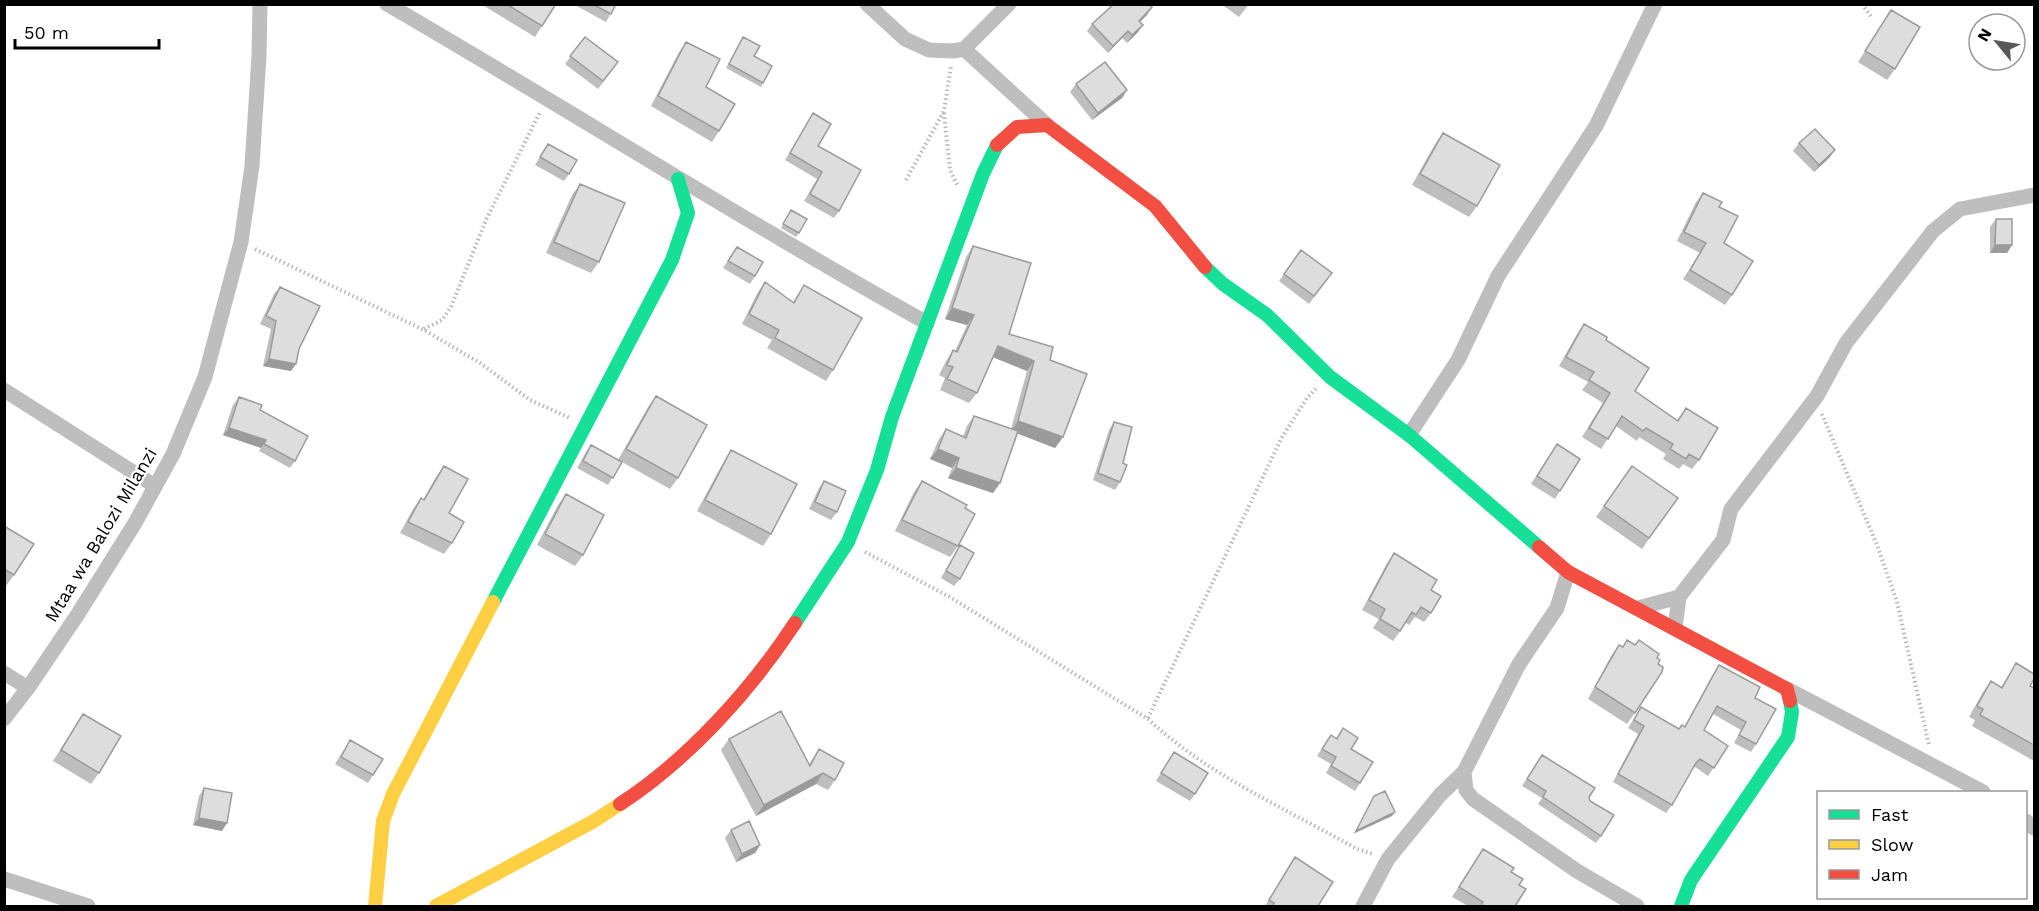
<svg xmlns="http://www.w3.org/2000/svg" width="2039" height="911" font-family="'Work Sans',sans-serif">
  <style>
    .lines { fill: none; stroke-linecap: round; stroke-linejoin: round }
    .path { stroke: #b8b8b8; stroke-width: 4; stroke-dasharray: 1.5 3; stroke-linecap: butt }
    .street { stroke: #bebebe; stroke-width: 15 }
    .fast { stroke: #16e098; stroke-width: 14 }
    .slow { stroke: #ffcf43; stroke-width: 14 }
    .jam { stroke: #f24e42; stroke-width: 14 }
    .wall { fill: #bebebe }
    .shaded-wall { fill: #9b9b9b }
    .building { fill: #ddd; stroke: #9b9b9b; stroke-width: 1.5 }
    .labels { text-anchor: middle; stroke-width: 4.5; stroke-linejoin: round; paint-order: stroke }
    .street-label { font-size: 18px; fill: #000; stroke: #fff }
  </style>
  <rect width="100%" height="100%" fill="#fff"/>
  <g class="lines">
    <path class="path" d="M1862,4l10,14
      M944,113l6,57 8,17
      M906,180l38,-69 7,-45
      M255,249l169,81 56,33 50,37 40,18
      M424,329l18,-9 9,-13 35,-87 54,-108
      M1822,414l55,131 20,57 32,143
      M865,552l83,44 200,123c60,56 138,90 209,130l16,5
      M1148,718l133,-279 26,-41 9,-9"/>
    <path class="street" d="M387,4c181,105 357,217 540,319
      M867,4l38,35 24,11 24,1 11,-2 45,-45
      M964,49l83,76
      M4,390l151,96
      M1409,435l49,-75 40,-84 98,-150 59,-122
      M1638,608l41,-11
      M1675,628l4,-31 44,-57 8,-31 86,-113 29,-53 87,-112 27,-22 74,-14
      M4,673l24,15
      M1787,689l196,103
      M4,719l24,-31 50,-74 57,-91 38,-69 32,-77 36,-135 11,-76 7,-110 1,-52
      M1464,772l2,18 7,9 104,72 60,35
      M2026,821l8,7
      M4,879l84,27
      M1363,906l25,-47 52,-64 24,-23 55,-108 38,-56 11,-36"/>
    <path class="fast" d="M1205,267l18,17 44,31 63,62 79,58 130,112
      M493,602l179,-342 16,-47 -10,-34
      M795,623l53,-81 29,-72 15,-53 91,-243 14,-29
      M1681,906l10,-26 97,-143 4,-25 -2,-11"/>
    <path class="slow" d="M375,906l8,-85 10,-27 100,-192
      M436,906l158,-85 26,-17"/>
    <path class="jam" d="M997,145l20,-18 30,-2 108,81 50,61
      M1539,547l29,25 219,117 3,12
      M620,804c68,-44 131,-114 175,-181"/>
  </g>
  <path class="wall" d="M481,4h75l-21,33z
    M573,4h43l-10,18z
    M1221,4h28l-10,13z
    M1891,10l4,59 -8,11 -29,-18z
    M1147,15l-7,7 -2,10 -11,11 -5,-5 -14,15 -21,-22 5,-7z
    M585,37l33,25 -20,27 -33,-25z
    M743,37l11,19 9,27 -2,4 -35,-19z
    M686,42l20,45 13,44 -7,11 -61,-36 28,-54z
    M1076,84l51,6 -5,8 -30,22 -22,-28z
    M813,113l5,33 21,65 -5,7 -30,-17 13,-22 -32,-19z
    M1443,133l34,73 -8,11 -57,-32 23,-41z
    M1799,143l36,7 -6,8 -15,14 -21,-21z
    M548,144l21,30 -5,7 -29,-16z
    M580,184l19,78 -8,11 -45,-20 26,-58z
    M1703,193l16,14 13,88 -7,10 -42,-26 17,-26 -23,-12 19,-39z
    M789,214l10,19 -3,4 -15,-9z
    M1996,219l16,26 -5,8h-17v-26z
    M973,246l36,88 41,26 13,77 -8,11 -37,-15 -18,50 -7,10 -45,-15 4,-10 -22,-9 9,-20 7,-10 17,7 4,-10 7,-10 37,13 16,-58 -34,-14 -16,36 -8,10 -29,-13 5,-12 -6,-3 7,-14 7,-11 2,1 12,-26 -22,-6 21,-62z
    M737,247l18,29 -5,8 -27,-16z
    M1301,250l31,23 -23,31 -30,-23z
    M765,282l28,20 11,-17 29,85 -7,11 -59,-33 5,-8 -30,-16 16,-32z
    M280,287l19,62 -8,22 -28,-5 8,-37 -11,-5 14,-30z
    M1584,324l22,16 29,51 42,29 9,-12 13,52 -7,9 -9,-5 -4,5 -16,-10 3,-5 -27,-17 -2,4 -21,-15 -15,23 -19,-12 21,-34 -21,-13 6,-8 -29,-16 18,-32z
    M656,396l22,82 -8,11 -48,-27 -14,23 -31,-17 9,-16 5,-7 27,15 30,-53z
    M239,397l21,13 35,51 -5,7 -31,-17 2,-3 -38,-13 10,-30z
    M1114,422l9,41 -3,19 -5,8 -22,-10 16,-50z
    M1557,444l3,47 -5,8 -24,-15z
    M731,450l40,84 -8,12 -66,-35 27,-50z
    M444,466l8,77 -8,11 -44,-21 13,-24 8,-11 2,2 13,-23z
    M1632,466l46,32 -36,51 -46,-32z
    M824,481l13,31 -6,8 -22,-11 10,-21z
    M922,481l43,27 -7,38 -8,11 -55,-26 19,-39z
    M566,494l17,61 -8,11 -38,-21 21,-40z
    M4,526l10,49 -8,11 -2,-1z
    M960,545v34l-6,7 -13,-8z
    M1394,553l37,37v23l-7,9 -9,-5 -6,8 -3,-2 -13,18 -20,-13 6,-9 -17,-9 25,-47z
    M1619,645l3,2 35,11 1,6 -23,49 -8,11 -39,-25 23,-43z
    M2016,663l14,23 4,2v73l-62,-35 3,-6 -6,-3 14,-25 8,-11 10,6z
    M1719,665l36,33 1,46 -5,8 -17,-9 7,-13 -28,-16 -9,16 24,16 -20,30 -13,-9 -3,2 -20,36 -6,8 -53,-31 25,-48 -10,-6 13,-21 38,22 5,-2 29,-53z
    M83,714l16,59 -8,11 -38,-23z
    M1343,728l8,21 9,34 -5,8 -29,-18 5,-9 -14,-8 14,-21 5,3z
    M729,739l80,25 10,-15 16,31 -7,10 -12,-6 -60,32 -35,-66z
    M350,740l23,35 -5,8 -33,-19z
    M1174,752l21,42 -5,7 -34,-20z
    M1537,762l52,35 12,39 -5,7 -58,-39 4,-6 -20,-12z
    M204,788l18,43 -29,-6 6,-29z
    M731,830l29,15 -5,8 -19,9 -11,-24z
    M1483,849l28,23 8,13 -4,21h-47l-16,-9z
    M1295,857l23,49h-53l25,-42z"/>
  <path class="shaded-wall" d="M1152,7l-5,8 -14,13 6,-7z
    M1143,25l-5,7 -11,11 5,-8z
    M1128,31l-6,7 -14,15 5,-7z
    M1127,90l-5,8 -30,22 6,-7z
    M1835,150l-6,8 -15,14 5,-7z
    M1995,245h17l-5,8h-17z
    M952,308l22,7 -7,10 -22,-6z
    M998,346l36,15 -7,10 -37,-15z
    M269,359l27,5 -5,7 -28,-5z
    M1018,421l45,16 -8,11 -44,-17z
    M229,428l37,12 -5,8 -38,-13z
    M938,449l21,9 -7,10 -22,-9z
    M956,468l44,15 -7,10 -45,-15z
    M823,773l-7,11 -60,32 8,-11z
    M1395,812l-3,4 -39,18 3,-3z
    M199,818l28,5 -5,8 -29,-6z
    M760,845l-5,8 -19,9 6,-8z"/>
  <path class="building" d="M506,4h50l-14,22z
    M592,4h24l-5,10z
    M1114,4h35l3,3 -13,14 4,4 -11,10 -4,-4 -15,15 -21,-22z
    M1891,10l29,17 -25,42 -30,-18z
    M585,37l33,25 -15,19 -33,-25z
    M743,37l17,9 -6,10 18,10 -9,17 -34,-19z
    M686,42l34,17 -14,28 29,17 -16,27 -61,-35z
    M1105,62l22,28 -29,23 -22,-29z
    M813,113l18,11 -13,22 43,24 -22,41 -29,-17 12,-22 -32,-19z
    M1815,129l20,21 -16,15 -20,-22z
    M1443,133l57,32 -23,41 -57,-32z
    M548,144l29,16 -8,14 -29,-17z
    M580,184l45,19 -26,59 -45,-20z
    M1703,193l19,9 -3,5 19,9 -14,27 29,18 -21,34 -42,-25 16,-27 -22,-11z
    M791,210l16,9 -8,14 -16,-9z
    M1996,219h16v26h-17z
    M973,246l58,17 -22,71 44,13 -3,13 37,14 -24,63 -45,-16 16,-60 -36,-15 -21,47 -30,-14 6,-12 -6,-2 6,-15 4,2 17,-37 -22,-7z
    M737,247l26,15 -8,14 -27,-15z
    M1301,250l31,23 -18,23 -30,-22z
    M765,282l29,21 10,-18 58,33 -29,52 -58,-32 4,-8 -30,-16z
    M280,287l40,19 -21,43 -3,15 -27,-5 7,-38 -10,-5z
    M1584,324l23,13 -1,3 43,28 -14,23 43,30 8,-13 32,20 -19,32 -10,-6 -3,5 -16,-10 3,-5 -27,-16 -3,3 -21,-15 -14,23 -19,-11 21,-35 -21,-13 5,-8 -28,-15z
    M656,396l51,29 -29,53 -52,-29z
    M239,397l23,8 -2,5 48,26 -13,25 -31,-17 2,-4 -37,-12z
    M974,416l44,15 -18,52 -44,-15 3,-10 -21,-9 8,-20 20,9z
    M1114,422l18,5 -9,36 4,2 -7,17 -22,-9z
    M1557,444l23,15 -20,32 -23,-15z
    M591,445l31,17 -9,16 -30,-17z
    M731,450l66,34 -26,50 -66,-34z
    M444,466l24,13 -19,34 15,9 -12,21 -44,-21 13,-24 3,2z
    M1632,466l46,32 -29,40 -45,-32z
    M824,481l22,10 -9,21 -22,-10z
    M922,481l45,24 -2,3 10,6 -17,32 -56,-26z
    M566,494l38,21 -21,40 -38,-21z
    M4,526l30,18 -20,31 -10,-6z
    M960,545l14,8 -14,26 -14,-8z
    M1394,553l43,27 -6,10 10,6 -10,17 -10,-6 -5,8 -4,-3 -12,19 -20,-12 5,-10 -16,-9z
    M1627,640l8,5 4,-5 20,14 -2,4 3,2 -2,4 5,3 -1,5 -27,41 -40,-26 24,-42 4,2z
    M2016,663l18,11v5l-4,7 4,2v57l-54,-30 3,-6 -6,-3 14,-25 11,7z
    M1719,665l41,22 -5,11 21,11 -20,35 -17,-9 7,-13 -29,-16 -13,24 24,16 -14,22 -14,-9 -4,4 -24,42 -54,-31 26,-48 -10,-6 7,-13 38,22 3,-4 3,2z
    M781,711l29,55 9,-17 25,14 -9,17 -12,-7 -59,32 -35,-66z
    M83,714l38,22 -22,37 -38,-23z
    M1343,728l15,10 -7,11 22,13 -13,21 -29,-17 5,-9 -14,-8 9,-14 6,4z
    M350,740l33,19 -10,16 -32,-18z
    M1174,752l34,21 -13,21 -34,-21z
    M1542,755l53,33 -6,9 1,4 24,14 -13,21 -58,-39 3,-6 -19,-12z
    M204,788l28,5 -5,30 -28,-5z
    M1385,791l10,21 -39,19 18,-35z
    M749,821l11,24 -18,9 -11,-24z
    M1483,849l31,19 -3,4 12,7 -4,6 7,4 -11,17h-34l2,-4 -24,-15z
    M1295,857l38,25 -15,24h-46l2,-3 -5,-3z"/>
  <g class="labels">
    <g class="street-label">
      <text transform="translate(101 535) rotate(-59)" y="6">Mtaa wa Balozi Milanzi</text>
    </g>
  </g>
  <rect width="2039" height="911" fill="none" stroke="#000000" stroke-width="12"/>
  <rect x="1817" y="791" width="210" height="108" fill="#ffffff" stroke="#999999" stroke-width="1.5"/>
  <rect x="1829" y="810" width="30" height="9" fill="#16e098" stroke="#999999" stroke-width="1.5"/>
  <text x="1871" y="821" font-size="18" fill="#000000">Fast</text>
  <rect x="1829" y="840" width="30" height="9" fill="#ffcf43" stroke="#999999" stroke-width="1.5"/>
  <text x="1871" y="851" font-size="18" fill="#000000">Slow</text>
  <rect x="1829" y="870" width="30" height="9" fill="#f24e42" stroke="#999999" stroke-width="1.5"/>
  <text x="1871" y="881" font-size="18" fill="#000000">Jam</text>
  <g transform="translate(1997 42) rotate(300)"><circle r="28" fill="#ffffff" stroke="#999999" stroke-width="1.5"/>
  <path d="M0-4.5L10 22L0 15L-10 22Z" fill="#595959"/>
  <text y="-9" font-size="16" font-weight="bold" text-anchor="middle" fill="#000000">N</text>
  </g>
  <path d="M15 39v9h144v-9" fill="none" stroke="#000000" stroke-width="3"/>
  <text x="24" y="39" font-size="18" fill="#000000" stroke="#ffffff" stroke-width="4.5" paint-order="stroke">50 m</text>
</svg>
